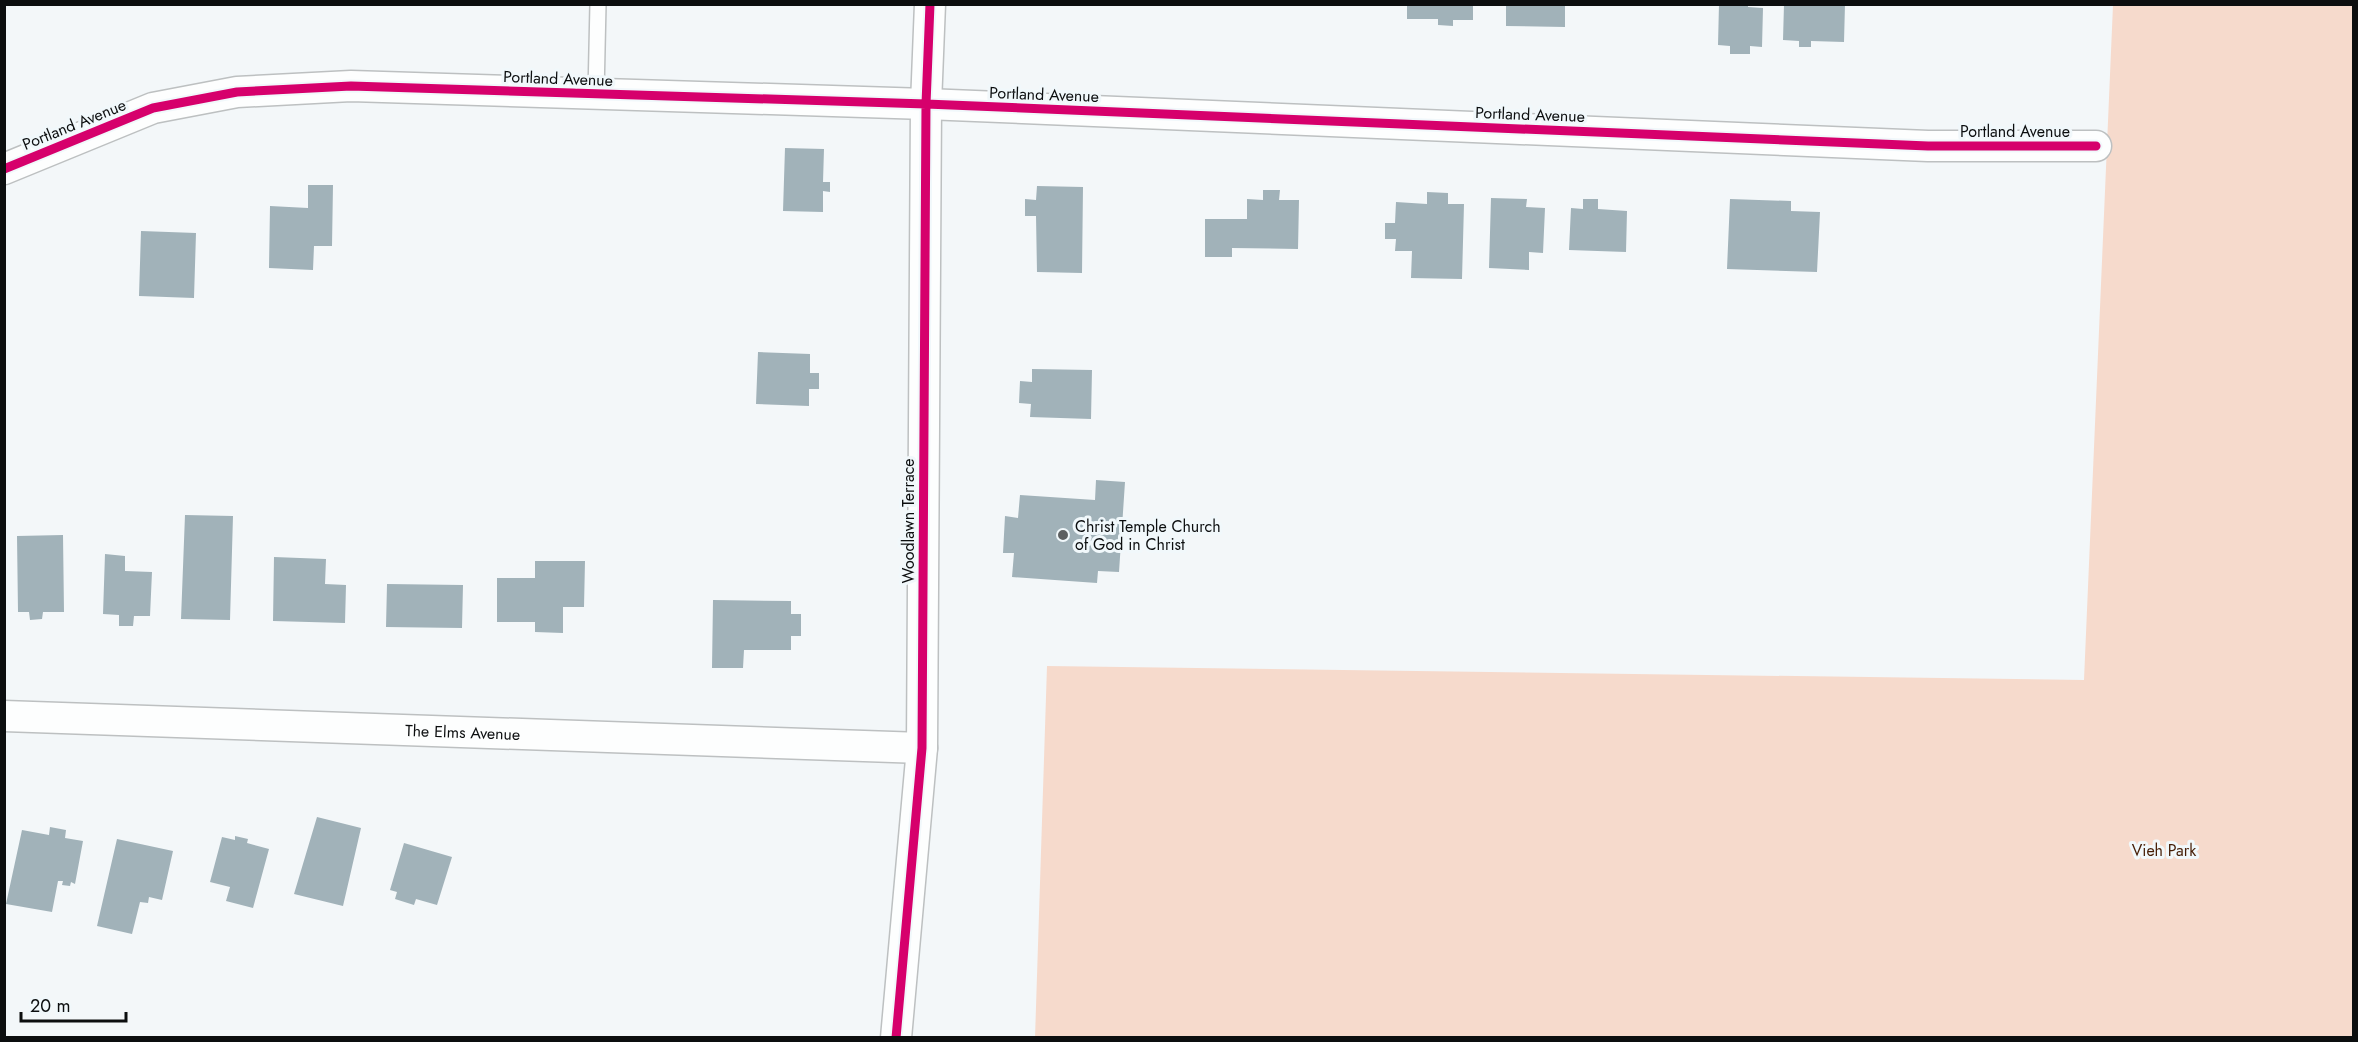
<svg xmlns="http://www.w3.org/2000/svg" width="2358" height="1042" font-family="Jost,sans-serif">
  <style>
    .green { fill: #f6dacc }
    .building { fill: #a1b2b9 }
    .lines { fill: none; stroke-linecap: round; stroke-linejoin: round }
    .service-casing { stroke: #bdc0c1; stroke-width: 18 }
    .minor-casing { stroke: #bdc0c1; stroke-width: 33 }
    .service { stroke: #fdfefe; stroke-width: 15 }
    .minor { stroke: #fdfefe; stroke-width: 30 }
    .cycleway-casing { stroke: #f1f8fb; stroke-width: 13 }
    .cycleway { stroke: #d6006c; stroke-width: 9 }
    .poi-dot { fill: #5d6061; stroke: #f1f8fb; stroke-width: 2 }
    .labels { text-anchor: middle; stroke-width: 6; stroke-linejoin: round; paint-order: stroke }
    .street-label { font-size: 16px; fill: #0c0e0f; stroke: #f1f8fb }
    .poi-label { font-size: 16px; fill: #0c0e0f; stroke: #f1f8fb; text-anchor: start }
    .park-label { font-size: 16px; fill: #451c04; stroke: #f1f8fb }
  </style>
  <rect width="100%" height="100%" fill="#f3f7f9"/>
  <path class="green" d="M2113,5h240v1032l-1318,1 12,-372 1037,14z"/>
  <path class="building" d="M1407,4h66v16h-20v6l-15,-1v-6h-31z
    M1506,4h59v23l-59,-1z
    M1719,4h29v3l15,1 -1,39 -12,-1v8h-20v-8l-12,-1z
    M1784,4h61l-1,38 -33,-1v6h-12v-6l-16,-1z
    M785,148l39,1 -1,33h7v10l-7,-1v21l-40,-1z
    M308,185h25l-1,61h-18l-1,24 -44,-2 1,-62 38,2z
    M1037,186l46,1 -1,86 -45,-1 -1,-56h-11v-17l11,1z
    M1263,190h17l-1,10h20l-1,49 -66,-1v9h-27v-38h42v-20l16,1z
    M1427,192l21,1v11h16l-2,75 -51,-1 1,-27h-17l1,-12h-11v-16h10l1,-21 31,2z
    M1491,198l36,1 -1,8 19,1 -2,45 -14,-1v18l-40,-2z
    M1583,199h15v10l29,2 -1,41 -57,-2 2,-42 12,1z
    M1730,199l61,2v10l29,1 -3,60 -90,-3z
    M141,231l55,2 -2,65 -55,-2z
    M758,352l52,2v19h9v16h-10v17l-53,-2z
    M1032,369l60,1 -1,49 -61,-2 1,-13 -12,-1 1,-22 12,1z
    M1096,480l29,2 -6,90 -21,-1 -1,12 -85,-6 2,-24h-11l2,-37 13,2 2,-23 75,5z
    M185,515l48,1 -3,104 -49,-1z
    M63,535l1,77h-21l-1,7 -12,1 -1,-8h-11l-1,-76z
    M105,554l20,2v15l27,1 -2,44h-16l-1,10h-14v-11l-16,-1z
    M274,557l52,2 -1,25 21,1 -1,38 -72,-2z
    M535,561h50l-1,46h-21v26l-28,-1v-10h-38v-44h38z
    M387,584l76,1 -1,43 -76,-1z
    M713,600l78,1v13h10v22h-10v14h-47l-1,18h-31z
    M317,817l44,11 -18,78 -49,-12z
    M50,827l16,3 -1,8 18,3 -8,43 -4,-2 -1,4 -8,-1 1,-4h-5l-6,31 -46,-8 16,-74 27,5z
    M235,836l13,3 -1,4 22,6 -16,59 -27,-7 4,-14 -20,-5 12,-45 13,3z
    M117,839l56,12 -11,49 -13,-3 -1,6 -8,-1 -8,32 -35,-8z
    M404,843l48,14 -15,48 -21,-6 -2,6 -19,-6 2,-7 -7,-2z"/>
  <g class="lines">
    <defs>
      <path id="service" d="M596,94l2,-90"/>
      <g id="minor">
        <path d="M4,169l149,-61 84,-16 114,-6 575,18 1002,42h168"/>
        <path id="s1" d="M4,716l918,32"/>
        <path d="M896,1038l26,-290 4,-644 4,-100"/>
      </g>
    </defs>
    <use href="#service" class="service-casing"/>
    <use href="#minor" class="minor-casing"/>
    <use href="#service" class="service"/>
    <use href="#minor" class="minor"/>
    <defs>
      <path id="cycleway" d="M4,169l149,-61 84,-16 114,-6 575,18 1002,42h168
        M896,1038l26,-290 4,-644 4,-100"/>
    </defs>
    <use href="#cycleway" class="cycleway-casing"/>
    <use href="#cycleway" class="cycleway"/>
  </g>
  <circle class="poi-dot" cx="1063" cy="535" r="6"/>
  <g class="labels">
    <g class="street-label">
      <text transform="translate(558 78) rotate(2)" y="6">Portland Avenue</text>
      <text transform="translate(1044 94) rotate(2)" y="6">Portland Avenue</text>
      <text transform="translate(1530 114) rotate(2)" y="6">Portland Avenue</text>
      <text transform="translate(74 124) rotate(-22)" y="6">Portland Avenue</text>
      <text x="2015" y="137">Portland Avenue</text>
      <text transform="translate(908 521) rotate(-90)" y="6">Woodlawn Terrace</text>
      <text dy="6" stroke="none"><textPath href="#s1" startOffset="459">The Elms Avenue</textPath></text>
    </g>
    <g class="poi-label">
      <text x="1075" y="532">Christ Temple Church<tspan x="1075" dy="18">of God in Christ</tspan></text>
    </g>
    <g class="park-label">
      <text x="2164" y="856">Vieh Park</text>
    </g>
  </g>
  <rect width="2358" height="1042" fill="none" stroke="#0c0e0f" stroke-width="12"/>
  <path d="M21 1012v9h105v-9" fill="none" stroke="#0c0e0f" stroke-width="3"/>
  <text x="30" y="1012" font-size="18" fill="#0c0e0f" stroke="#f1f8fb" stroke-width="4.5" paint-order="stroke">20 m</text>
</svg>
